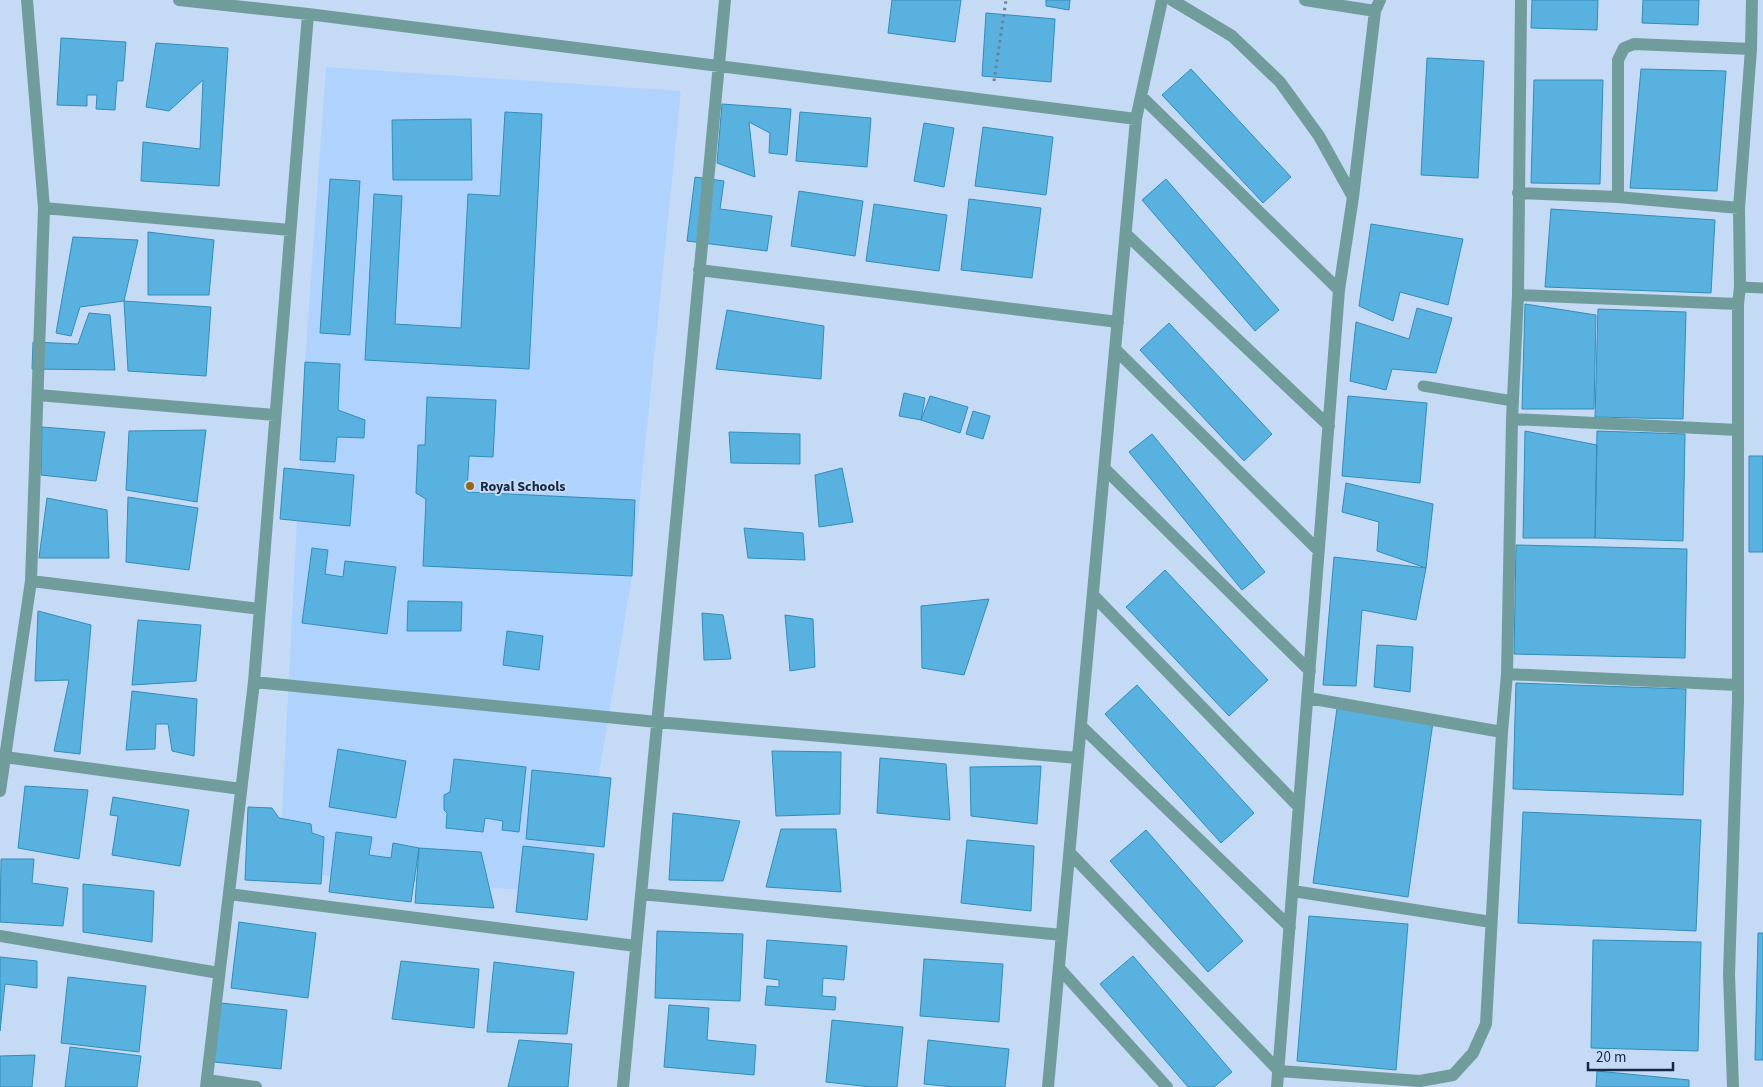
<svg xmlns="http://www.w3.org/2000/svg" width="1763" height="1087" font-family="'Source Sans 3',sans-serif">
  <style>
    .built { fill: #b0d3fe }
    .building { fill: #59b1df; stroke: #328dba }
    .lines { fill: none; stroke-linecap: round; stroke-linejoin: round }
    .path { stroke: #6b8099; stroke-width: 3; stroke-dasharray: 2.5 4; stroke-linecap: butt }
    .lane { stroke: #709d9c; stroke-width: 11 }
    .street { stroke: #709d9c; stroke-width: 12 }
    .poi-dot { fill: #966616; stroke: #c5daf4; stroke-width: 2 }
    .labels { text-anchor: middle; stroke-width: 4; stroke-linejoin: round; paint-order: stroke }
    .poi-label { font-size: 14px; font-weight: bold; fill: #142942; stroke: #c5daf4; text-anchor: start }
  </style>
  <rect width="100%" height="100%" fill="#c5daf4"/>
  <path class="built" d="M326,67l355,24 -49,485 -53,318 -300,-22 26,-510z"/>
  <path class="building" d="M892,0h69l-6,42 -67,-9z
    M1046,0h24l-1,10 -23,-4z
    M1532,0h66l-1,30 -66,-2z
    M1643,0h56l-1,25 -56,-2z
    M986,13l69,6 -4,63 -69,-6z
    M61,38l65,4 -3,39h-6l-2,29 -19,-1 1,-14h-10v11l-30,-1z
    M156,43l72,5 -9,138 -78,-5 2,-39 57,7 3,-69 -34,31 -23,-4z
    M1427,58l57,3 -6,117 -57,-3z
    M1191,69l100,108 -28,26 -101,-108z
    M1641,69l85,2 -9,120 -87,-3z
    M1534,80h69l-3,104 -69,-1z
    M722,104l69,5 -4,46 -18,-2 1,-20 -21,-11 6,55 -38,-14z
    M505,112l37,2 -13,255 -164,-9 9,-166 28,2 -7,128 66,4 7,-134 32,2z
    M800,112l71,6 -4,49 -71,-6z
    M471,119l1,61h-79l-1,-60z
    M924,123l30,5 -10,59 -30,-6z
    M983,127l70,10 -7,58 -71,-9z
    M695,177l29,4 -4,28 52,7 -5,35 -80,-10z
    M330,179l30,2 -10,154 -30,-2z
    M1166,179l113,131 -24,21 -113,-131z
    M799,191l64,10 -8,55 -64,-10z
    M969,199l72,9 -9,70 -71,-8z
    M874,204l73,11 -8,56 -73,-10z
    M1551,209l164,11 -4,73 -166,-6z
    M1371,224l92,15 -15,66 -48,-13 -7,29 -34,-15z
    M148,232l66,8 -5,55h-61z
    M73,237l65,3 -14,61 -44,6 -9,29 -15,-3z
    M124,301l87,6 -5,69 -78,-5z
    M1525,304l71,11 -2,94h-72z
    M1417,308l35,10 -16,55 -44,-4 -6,21 -36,-9 6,-59 53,17z
    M1598,309l88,3 -3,107 -88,-2z
    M727,310l97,16 -3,53 -105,-10z
    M89,313l21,2 5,55 -83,-1 1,-27 45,2z
    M1169,323l103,111 -28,27 -104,-111z
    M305,362l35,2 -2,46 27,10 -1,18 -27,-1 -2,25 -35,-2z
    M904,393l21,5 -4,22 -22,-4z
    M930,396l38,11 -8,26 -39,-13z
    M1348,396l79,7 -7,80 -78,-7z
    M427,397l69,3 -3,57 -24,-1 -2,36 168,8 -3,76 -209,-10 3,-67 -10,-6 2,-48h7z
    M973,411l17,5 -7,23 -17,-5z
    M42,427l63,5 -9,49 -55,-6z
    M206,430l-9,72 -71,-12 3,-59z
    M1525,431l72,14 -2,93h-72z
    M1597,431l88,3 -2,107 -88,-3z
    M729,432l71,2v30l-69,-1z
    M1152,434l113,138 -23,18 -113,-138z
    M1749,456h14v96h-14z
    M284,468l70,7 -4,51 -70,-7z
    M842,468l11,54 -34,5 -4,-52z
    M1346,483l87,21 -7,64 -49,-17 2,-29 -37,-10z
    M128,497l70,11 -9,62 -63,-8z
    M47,498l60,12 2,48h-70z
    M744,528l59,5 2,27 -57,-2z
    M1516,545l171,4 -2,109 -171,-4z
    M312,548l16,2 -3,24 18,3 2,-16 51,6 -9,67 -85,-11z
    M1334,557l92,11 -10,52 -54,-10 -6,76 -33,-1z
    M1165,570l103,110 -39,36 -103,-109z
    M989,599l-25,76 -42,-7 -1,-62z
    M408,601l54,1 -1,29h-54z
    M38,611l53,14 -11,129 -26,-3 15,-71 -34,1z
    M702,613l21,2 8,44 -27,1z
    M785,615l28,4 2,48 -25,4z
    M138,620l63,5 -5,56 -64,4z
    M507,631l36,5 -4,34 -36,-5z
    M1377,645l36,2 -3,45 -36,-5z
    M1516,683l170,6 -3,106 -170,-6z
    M1137,685l117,128 -33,30 -116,-129z
    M132,691l65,8 -3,57 -22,-5 -4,-27h-12l-1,25 -29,1z
    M1337,708l96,14 -25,175 -95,-14z
    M338,749l68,12 -10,57 -67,-11z
    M772,751l69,1 -1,62 -64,2z
    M880,758l66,6 4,56 -73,-7z
    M454,759l72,8 -7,65 -17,-2 1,-9 -18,-3 -2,14 -37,-4 1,-15 -3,-3v-15l6,-3z
    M1041,766l-4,58 -66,-8 -1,-49z
    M532,770l79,8 -7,69 -78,-8z
    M25,786l63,4 -9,69 -61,-11z
    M113,797l76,13 -9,56 -68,-11 6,-39 -8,-1z
    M248,807l24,1 7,10 32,6 1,9 12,4 -3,47 -76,-4z
    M1523,812l178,8 -5,111 -178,-8z
    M673,813l67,8 -17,60 -54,-1z
    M781,829h55l5,63 -75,-5z
    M1146,830l97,111 -35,31 -98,-111z
    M336,832l36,5 -3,18 22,3 2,-15 26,5 -8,54 -82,-10z
    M967,840l67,6 -3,65 -70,-8z
    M523,846l71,8 -7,66 -71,-8z
    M419,848l62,4 13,56 -79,-5z
    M1,859h33l-2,24 36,5 -5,38 -63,-4z
    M83,884l71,7 -2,51 -69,-10z
    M1309,916l99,8 -12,146 -99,-9z
    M239,922l77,11 -8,65 -77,-10z
    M657,931l86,3 -3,67 -85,-3z
    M1758,933h5v127h-8z
    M767,940l80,6 -3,34 -21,-2 -1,18 14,1 -1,13 -70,-5 2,-19 12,1v-7l-15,-2z
    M1593,940l108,2 -3,109 -107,-3z
    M1133,956l99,116 -18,15h-26l-88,-103z
    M0,957l37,4v27l-32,-4 -5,47z
    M924,959l79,5 -4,58 -79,-6z
    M401,961l78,8 -5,59 -82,-9z
    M494,962l80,10 -7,62 -80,-2z
    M68,977l78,9 -7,66 -78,-9z
    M221,1003l66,7 -6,59 -67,-7z
    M669,1005l40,3 -2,32 49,5 -2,30 -90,-8z
    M832,1020l71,7 -6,60h-26l-45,-5z
    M519,1040l53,4 -4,43h-60z
    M928,1040l81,9 -4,38h-51l-30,-3z
    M70,1047l71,9 -4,31h-72z
    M35,1055l-3,32h-32v-31z
    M1597,1071l92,9v7h-93z"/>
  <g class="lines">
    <path class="path" d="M994,81l12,-81"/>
    <path class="lane" d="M1740,287l23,1
      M1423,386l90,15"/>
    <path class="street" d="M179,0l129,14 828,105
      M1172,0l60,36 48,46 39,54 34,61
      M1305,0l70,11
      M1141,96l198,194
      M1518,193l100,4 121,11
      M1618,197v-137l6,-12 10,-4 117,5
      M44,208l246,22
      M1126,234l203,192
      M699,270l419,52
      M1518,295l220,9
      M1115,349l204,202
      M38,395l237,20
      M1512,419l226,11
      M1105,469l205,202
      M31,581l229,28
      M1093,595l206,212
      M1507,674l230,11
      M254,682l403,40 421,36
      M1308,698l194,34
      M1081,726l209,201
      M5,757l236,32
      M0,791l31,-210 13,-373 -17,-208
      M1070,853l209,218 141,10 33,-6 20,-22 13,-29 16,-292 5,-58 5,-255 6,-124 3,-295
      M1293,891l198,31
      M229,894l407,52
      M641,894l421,41
      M0,936l219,37
      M1059,968l108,119
      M207,1080l49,7
      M206,1087l48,-405 54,-668
      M623,1087l102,-1087
      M1048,1087l88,-968 26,-119
      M1277,1087l62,-797 14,-93 22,-186 5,-11
      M1733,1087l-4,-113 9,-273v-397l2,-17 -1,-79 12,-159 1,-49"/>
  </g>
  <circle class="poi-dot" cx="470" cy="486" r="5"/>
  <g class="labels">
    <g class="poi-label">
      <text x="480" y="491">Royal Schools</text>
    </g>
  </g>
  <path d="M1588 1062v8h85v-8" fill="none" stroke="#142942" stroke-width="2.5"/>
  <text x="1596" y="1062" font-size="15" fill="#142942" stroke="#c5daf4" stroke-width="4" paint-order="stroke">20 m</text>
</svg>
